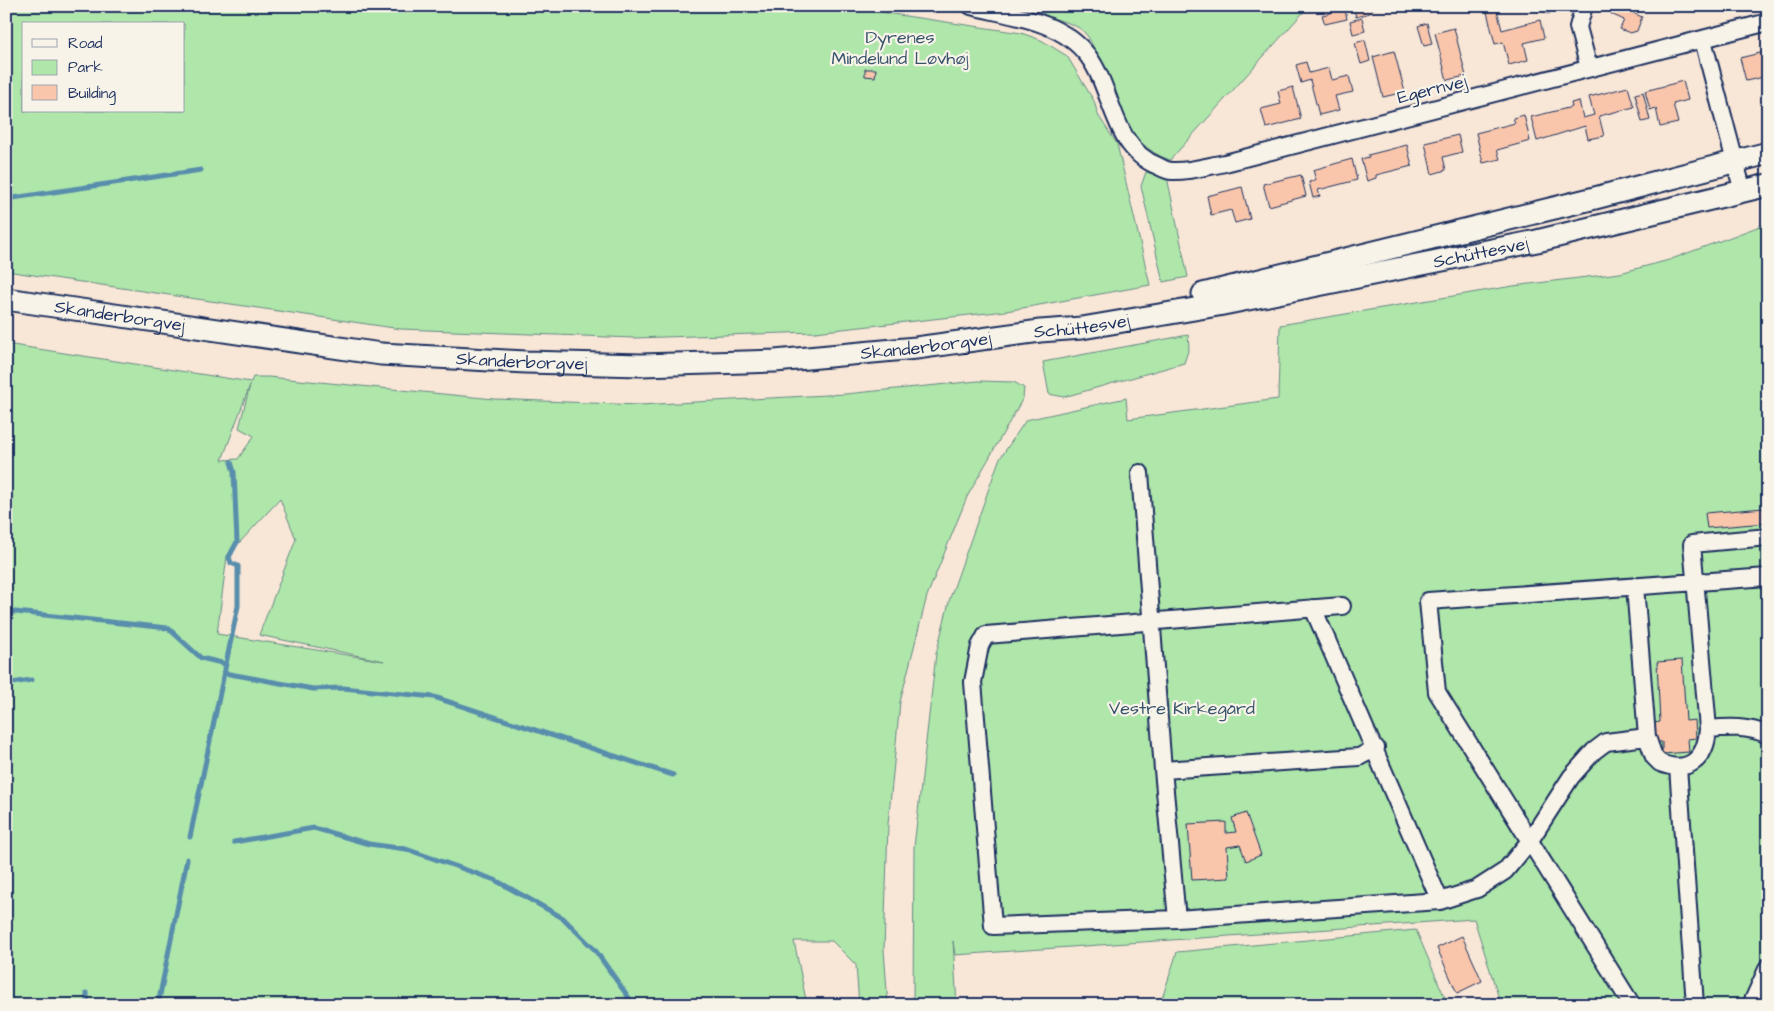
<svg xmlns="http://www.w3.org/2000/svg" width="1774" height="1011" font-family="'Architects Daughter',sans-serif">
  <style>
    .green { fill: #afe6aa; stroke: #658a84; fill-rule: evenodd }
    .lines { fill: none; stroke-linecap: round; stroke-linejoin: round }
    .stream { stroke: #588eac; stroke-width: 5 }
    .building { fill: #fac6ab; stroke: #1b2f5e }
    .minor-casing { stroke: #1b2f5e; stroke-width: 20 }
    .major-casing { stroke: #1b2f5e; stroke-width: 25 }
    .minor { stroke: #f7f3e8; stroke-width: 16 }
    .major { stroke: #f7f3e8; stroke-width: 21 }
    .labels { text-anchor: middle; stroke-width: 4.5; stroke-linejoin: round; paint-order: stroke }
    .park-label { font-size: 18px; fill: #39546d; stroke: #f7f3e8 }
    .street-label { font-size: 18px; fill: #1b2f5e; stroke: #f7f3e8 }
  </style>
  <rect width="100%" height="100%" fill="#f8e6d6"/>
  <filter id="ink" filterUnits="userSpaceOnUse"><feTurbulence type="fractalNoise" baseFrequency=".02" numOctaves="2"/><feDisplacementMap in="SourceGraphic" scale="10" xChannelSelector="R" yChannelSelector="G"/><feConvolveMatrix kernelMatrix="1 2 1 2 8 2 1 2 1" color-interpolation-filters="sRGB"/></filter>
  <g filter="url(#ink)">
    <path class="green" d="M6,6h817l2,4h12l19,-4 36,8 129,19 20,7 26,16 27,45 4,14 19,29 33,141 -144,26 -191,21 -181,6 -233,-9 -395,-58zM24,24h160v87h-160z
      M1040,6h269l-139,154c-48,-16 -53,-66 -74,-107 -3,-6 -6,-15 -11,-20 -12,-13 -32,-11 -45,-22z
      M1146,172l21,5 21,100 -25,5 -22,-96z
      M1768,223v782h-267l-27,-86 -519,36 -2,-14 4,64h-44l1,-158 22,-193 14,-56 49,-138 27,-40 100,-22 2,21 150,-20 2,-74 233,-39 107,-13 49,-13z
      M1188,335l1,13 -5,15 -120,34 -15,-3 -6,-32z
      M6,344l245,38 2,-5h15l226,22 145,6 206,-11 133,-13 36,1 10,6 -1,10 -56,99 -40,99 -27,106 -12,122 -4,126 4,55h-29l-3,-40 -24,-24h-38l13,64h-801zM250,385l-11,43 15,8 -16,23 -16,1zM280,499l16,40 -37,96 125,26 -167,-27 10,-78z
      M1416,930l32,75h-288l17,-53z"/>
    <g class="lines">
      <path class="stream" d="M6,199l195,-29
        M6,611l162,17 33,30 25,6
        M224,673l89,16 30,-1 91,9 239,78
        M6,684l25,-4
        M190,837l48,-231v-40l-7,-3 -2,-6 8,-15 -3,-70 -3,-10
        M234,842l80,-14 55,16 37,5 89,31 68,38 32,32 39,55
        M87,993v12
        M158,1005l29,-146"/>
    </g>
    <path class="building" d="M1335,6h9l3,13 -22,5 -3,-9 9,-2 -1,-4 5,-1z
      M1353,6h19l1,3 -3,4 -14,4z
      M1426,6h14l-14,4z
      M1532,6h21l-4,8z
      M1614,6h22l-3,7 9,4 -5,14 -7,2 -10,-4 4,-9 -13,-6z
      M1497,10l5,20 38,-10 4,18 -20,5 4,17 -19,5 -6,-23 -8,2 -8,-32z
      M1362,18l3,13 -12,3 -3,-13z
      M1427,23l5,21 -8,2 -6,-20z
      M1454,28l12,48 -19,4 -12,-47z
      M1365,40l5,21 -9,3 -6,-21z
      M1394,51l11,41 -22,5 -10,-40z
      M1768,51v25l-22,5 -6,-23z
      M1306,62l3,11 20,-5 3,12 17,-4 4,16 -18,4 4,14 -20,5 -9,-35 -9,3 -5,-18z
      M865,69h11l-1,8 -10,-1z
      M1683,81l5,19 -15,4 5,19 -18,4 -4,-19 -6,2 -5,-19z
      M1293,87l8,32 -35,9 -5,-19 20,-5 -3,-13z
      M1628,87l6,20 -35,9 5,20 -16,3 -3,-13 -48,15 -6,-24 41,-10 -1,-4 8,-2 4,17 11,-3 -5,-18z
      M1643,92l7,28 -8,2 -7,-28z
      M1524,115l6,26 -33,9 3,9 -17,4 -7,-30 39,-10 -2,-5z
      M1458,135l4,17 -19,5 3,13 -14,4 -7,-31z
      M1407,145l5,21 -36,9v3l-9,3 -6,-22 8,-2 -1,-2z
      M1352,159l5,21 -39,10 2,6 -7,2 -4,-16 7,-2 -3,-10z
      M1301,175l5,21 -37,10 -6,-22z
      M1242,187l8,32 -15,4 -4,-13 -20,5 -4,-19z
      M1764,508l1,15 -58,5 -2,-15z
      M1682,660l4,61 9,-1 1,18 -8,1 1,13 -27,2v-12h-7l-1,-19 6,-1 -3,-60z
      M1246,813l15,42 -15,6 -6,-16 -13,2 2,31 -37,2 -4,-56 38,-2v11l10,-1 -4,-14z
      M1462,936l20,45 -25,12 -20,-45z"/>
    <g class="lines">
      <defs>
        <path id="minor" d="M971,6c40,10 90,14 117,50 26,35 24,92 70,110 4,2 9,5 14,5 17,1 36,-5 53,-8l543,-141
          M1584,6l-6,21 11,41
          M1703,40l40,152
          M1140,473l23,297 14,149
          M1635,586l12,151 7,20 6,6c29,11 46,-4 48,-34l-16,-185 76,-7
          M1342,606l-356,29 -6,11 -7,36 20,244 184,-7 263,-18 37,-12 28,-18 24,-29 42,-65 23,-26 12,-9 41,-5
          M1313,608l127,293
          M1708,729c21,-2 40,-3 60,6
          M1678,767l17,238
          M1163,770l196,-13 17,-9
          M1632,1005l-195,-313 -9,-91 340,-24
          M1751,1005l17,-38"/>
        <g id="major">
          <path d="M1203,294l392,-96 173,-45"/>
          <path id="s1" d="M6,299l375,55 145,8 115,3 134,-4 141,-13 124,-17 42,-3 136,-23 319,-64 231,-56"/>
        </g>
      </defs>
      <use href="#minor" class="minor-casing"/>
      <use href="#major" class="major-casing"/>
      <use href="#minor" class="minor"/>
      <use href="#major" class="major"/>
    </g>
  </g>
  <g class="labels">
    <g class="park-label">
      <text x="900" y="43">Dyrenes<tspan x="900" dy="21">Mindelund Løvhøj</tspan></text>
      <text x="1182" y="714">Vestre Kirkegård</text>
    </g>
    <g class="street-label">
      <text transform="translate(1432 89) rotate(-14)" y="6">Egernvej</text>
      <text dy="6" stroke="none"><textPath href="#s1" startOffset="1488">Schüttesvej</textPath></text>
      <text dy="6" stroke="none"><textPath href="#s1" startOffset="115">Skanderborgvej</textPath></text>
      <text dy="6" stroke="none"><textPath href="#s1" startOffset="1082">Schüttesvej</textPath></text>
      <text dy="6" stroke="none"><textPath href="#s1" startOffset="925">Skanderborgvej</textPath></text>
      <text dy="6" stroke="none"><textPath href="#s1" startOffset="520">Skanderborgvej</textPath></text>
    </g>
  </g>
  <rect width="1774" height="1011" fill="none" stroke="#f7f3e8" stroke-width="25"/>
  <rect x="12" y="12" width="1749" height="986" fill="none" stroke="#1b2f5e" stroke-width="2" filter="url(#ink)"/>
  <rect x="22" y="22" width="162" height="90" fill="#f7f3e8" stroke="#9fa5b1"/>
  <rect x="32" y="39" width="25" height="8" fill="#f7f3e8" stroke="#9fa5b1"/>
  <text x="68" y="48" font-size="15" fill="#1b2f5e">Road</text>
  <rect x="32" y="60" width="25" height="15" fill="#afe6aa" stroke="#9fa5b1"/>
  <text x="68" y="72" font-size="15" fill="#1b2f5e">Park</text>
  <rect x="32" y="85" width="25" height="15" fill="#fac6ab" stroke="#9fa5b1"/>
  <text x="68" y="98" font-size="15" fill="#1b2f5e">Building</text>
</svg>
